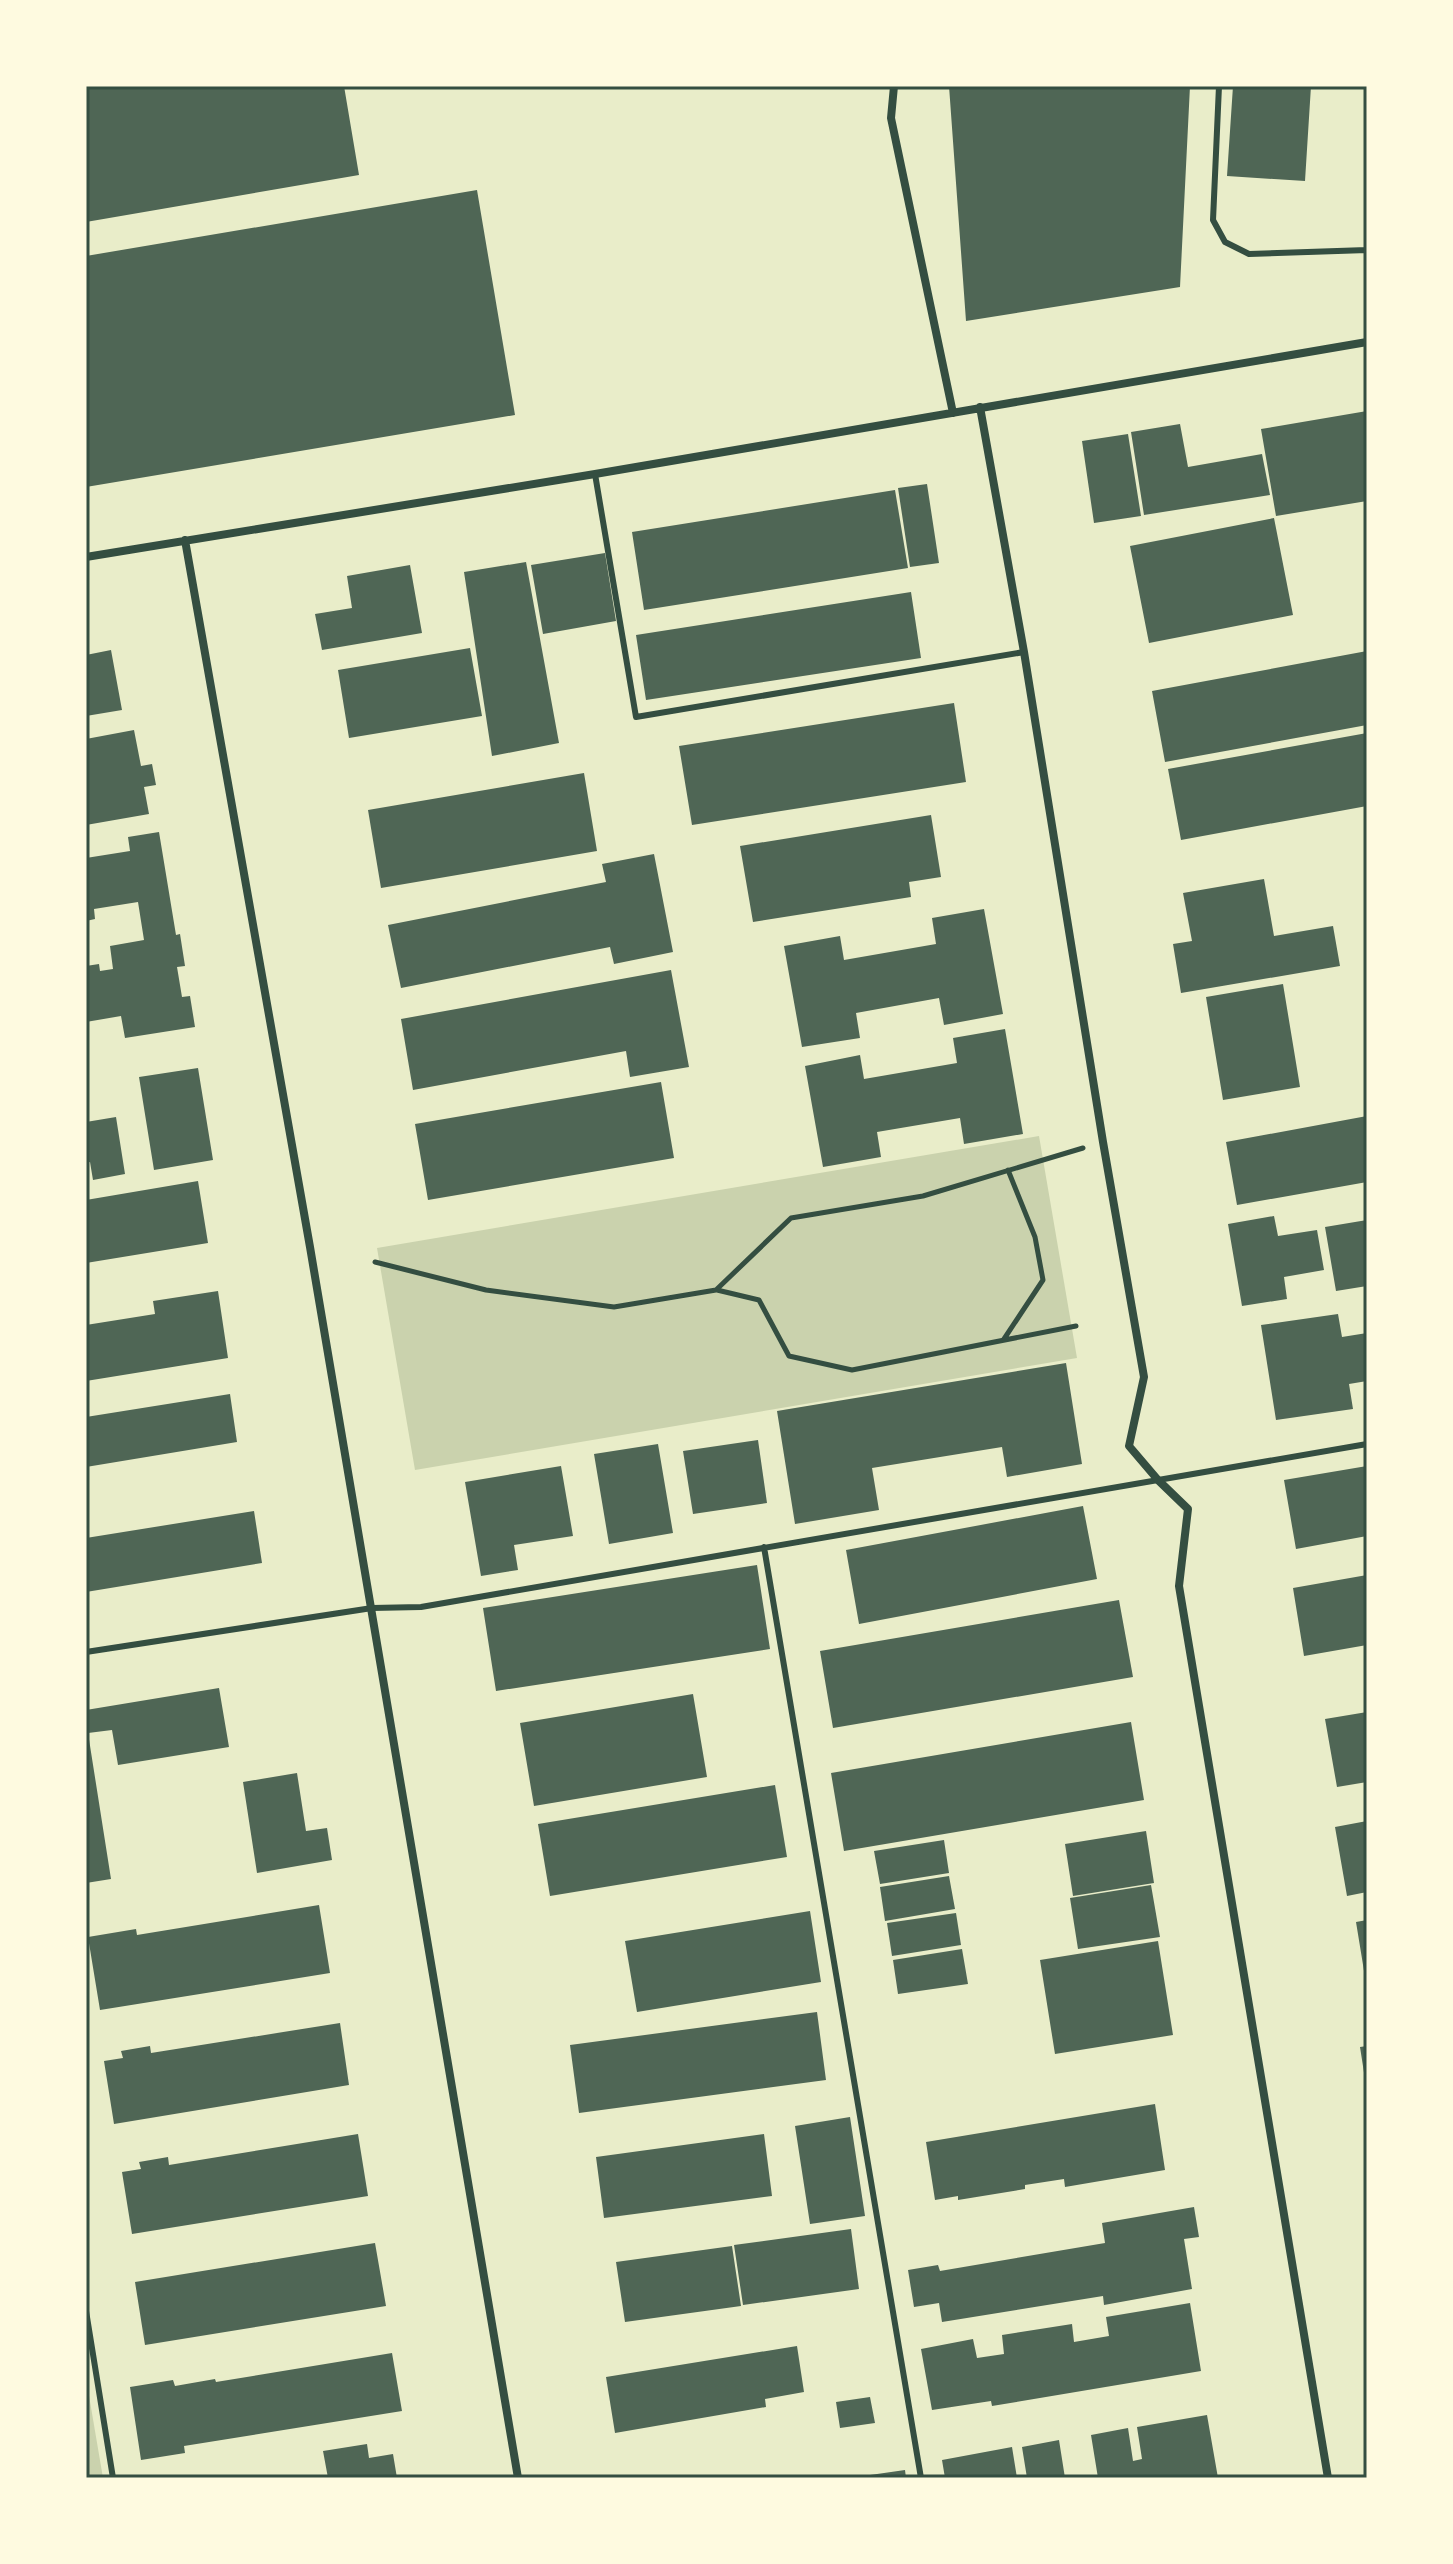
<svg xmlns="http://www.w3.org/2000/svg" width="1453" height="2564" font-family="'Times New Roman',serif">
  <style>
    .green { fill: #cad2ad }
    .building { fill: #4f6655 }
    .lines { fill: none; stroke-linecap: round; stroke-linejoin: round }
    .path { stroke: #344e41; stroke-width: 5 }
    .service { stroke: #344e41; stroke-width: 6 }
    .minor { stroke: #344e41; stroke-width: 8 }
    .neatline { fill: none; stroke: #344e41; stroke-width: 3 }
  </style>
  <rect width="100%" height="100%" fill="#e9edc9"/>
  <path class="green" d="M1039,1136l38,222 -662,112 -38,-222z
    M86,2378l17,100h-17z"/>
  <path class="building" d="M86,86h258l15,89 -273,47z
    M949,86h241l-10,201 -214,34z
    M1233,86h78l-6,95 -78,-5z
    M477,190l38,225 -429,72v-231z
    M1367,411v90l-91,15 -15,-87z
    M1180,424l8,43 74,-13 8,41 -126,20 -13,-83z
    M1128,434l13,82 -47,7 -12,-82z
    M927,484l12,79 -29,4 -12,-79z
    M895,490l13,78 -264,42 -12,-78z
    M1274,518l19,97 -144,28 -19,-97z
    M605,553l11,68 -73,13 -12,-69z
    M526,562l33,181 -67,13 -28,-184z
    M410,565l12,68 -100,17 -7,-36 37,-6 -5,-32z
    M911,592l10,66 -275,42 -10,-65z
    M470,648l12,68 -133,22 -11,-68z
    M111,650l11,60 -36,6v-61z
    M1367,651v74l-202,37 -13,-71z
    M954,703l12,79 -274,43 -13,-79z
    M134,730l7,36 11,-2 4,21 -12,2 5,27 -63,11v-86z
    M1367,733v73l-186,34 -13,-71z
    M584,773l13,78 -216,37 -13,-78z
    M931,815l10,62 -32,5 2,15 -158,25 -13,-76z
    M159,832l17,103 4,-1 5,32 -8,1 5,30 8,-1 5,31 -70,11 -4,-22 -35,6v-56l13,-2 1,7 13,-2 -3,-23 34,-6 -6,-38 -44,7 1,10 -9,2v-63l44,-7 -2,-14z
    M654,854l19,98 -59,12 -4,-17 -209,41 -13,-63 218,-43 -4,-18z
    M1264,879l10,57 59,-10 7,40 -159,27 -8,-49 19,-3 -9,-48z
    M984,909l19,105 -59,11 -5,-27 -83,15 4,25 -58,9 -18,-101 56,-10 4,24 92,-16 -4,-26z
    M671,970l18,97 -59,10 -4,-26 -213,39 -12,-71z
    M1283,984l17,103 -77,13 -17,-103z
    M1005,1029l18,105 -59,10 -4,-26 -83,14 4,25 -58,10 -18,-101 55,-11 4,24 93,-16 -4,-25z
    M198,1068l15,92 -59,10 -15,-93z
    M661,1082l13,76 -246,42 -13,-76z
    M1367,1116v66l-130,23 -11,-63z
    M116,1117l9,57 -32,6 -3,-18 -4,1v-41z
    M198,1181l10,62 -122,20v-63z
    M1274,1216l4,20 39,-6 7,40 -40,7 3,22 -45,7 -14,-82z
    M1367,1220v66l-31,5 -11,-64z
    M218,1291l10,67 -142,23v-56l69,-11 -2,-13z
    M1338,1314l4,23 25,-4v48l-18,3 4,25 -77,11 -15,-95z
    M1066,1363l16,101 -75,13 -5,-30 -130,21 7,42 -84,14 -18,-113z
    M230,1394l7,48 -151,25v-50z
    M758,1440l9,63 -74,11 -10,-63z
    M658,1444l15,89 -64,11 -15,-90z
    M561,1466l12,70 -59,9 4,25 -37,6 -16,-94z
    M1367,1466v70l-71,13 -12,-69z
    M1083,1506l14,73 -238,45 -13,-74z
    M254,1511l8,52 -176,29v-54z
    M757,1565l13,84 -274,42 -13,-83z
    M1367,1575v70l-63,11 -11,-68z
    M1119,1600l14,77 -300,51 -13,-77z
    M219,1688l10,59 -111,18 -6,-35 -24,3 23,146 -25,4v-173z
    M693,1694l14,83 -173,29 -14,-83z
    M1367,1712v70l-30,5 -12,-68z
    M1131,1722l13,78 -300,51 -13,-78z
    M297,1773l9,58 21,-3 5,32 -75,13 -14,-91z
    M775,1785l12,72 -237,39 -12,-72z
    M1367,1821v71l-20,4 -12,-69z
    M1146,1831l8,52 -81,13 -8,-52z
    M944,1840l5,33 -69,11 -6,-33z
    M949,1876l6,33 -70,12 -5,-34z
    M1151,1885l9,52 -82,12 -8,-51z
    M319,1905l11,68 -230,37 -12,-73 48,-8 1,6z
    M810,1911l11,71 -184,30 -12,-71z
    M956,1913l5,32 -69,11 -5,-33z
    M1367,1920v57h-2l-9,-55z
    M1158,1941l15,94 -118,19 -15,-94z
    M962,1949l6,35 -70,10 -5,-34z
    M817,2012l9,68 -247,33 -9,-68z
    M340,2023l9,62 -235,39 -10,-63 19,-3 -2,-7 29,-5 1,7z
    M1367,2046v33h-2l-5,-32z
    M1155,2104l10,66 -100,17 -1,-8 -39,6v4l-67,11v-4l-23,4 -9,-58z
    M850,2117l15,99 -55,8 -15,-98z
    M358,2134l10,62 -236,38 -10,-62 19,-3 -2,-7 29,-5 1,8z
    M764,2134l8,62 -168,22 -8,-61z
    M1194,2207l5,30 -15,2 8,50 -88,16 -1,-9 -161,26 -3,-19 -25,4 -6,-37 30,-5 2,6 165,-28 -3,-20z
    M851,2229l8,60 -116,16 -9,-60z
    M375,2243l11,63 -241,39 -10,-63z
    M732,2246l9,60 -116,16 -9,-60z
    M1190,2303l11,68 -209,35 -1,-5 -59,9 -11,-61 52,-10 4,19 27,-4 -2,-19 70,-11 2,18 35,-6 -3,-19z
    M797,2346l7,46 -39,7 1,8 -151,26 -9,-56z
    M392,2353l10,58 -218,35 1,7 -44,7 -11,-73 43,-7 2,6 40,-7 1,3z
    M870,2397l5,26 -35,5 -4,-26z
    M1207,2415l11,63h-120l-7,-43 37,-7 5,33 9,-2 -5,-32z
    M1059,2440l6,38h-38l-5,-31z
    M367,2444l2,14 24,-4 4,24h-69l-5,-27z
    M1012,2447l5,31h-72l-3,-18z
    M905,2470l1,8h-43v-2z"/>
  <g class="lines">
    <path class="path" d="M375,1262l111,28 128,17 102,-17 75,-72 132,-22 160,-48
      M717,1290l42,10 30,56 63,14 224,-44
      M1004,1339l39,-59 -8,-43 -27,-67"/>
    <path class="service" d="M1219,86l-6,134 12,22 24,12 118,-4
      M1367,243v14
      M595,474l41,243 388,-65
      M764,1547l157,931
      M86,1652l286,-44 49,-1 946,-163
      M86,2311l27,167"/>
    <path class="minor" d="M894,86l-3,32 62,295
      M980,407l44,245 79,490 41,235 -15,69 29,34 30,29 -9,77 149,892
      M185,540l125,707 208,1231
      M86,557l509,-83 772,-132"/>
  </g>
  <rect width="1453" height="2564" fill="none" stroke="#fefae0" stroke-width="176"/>
  <rect x="88" y="88" width="1277" height="2388" class="neatline"/>
</svg>
